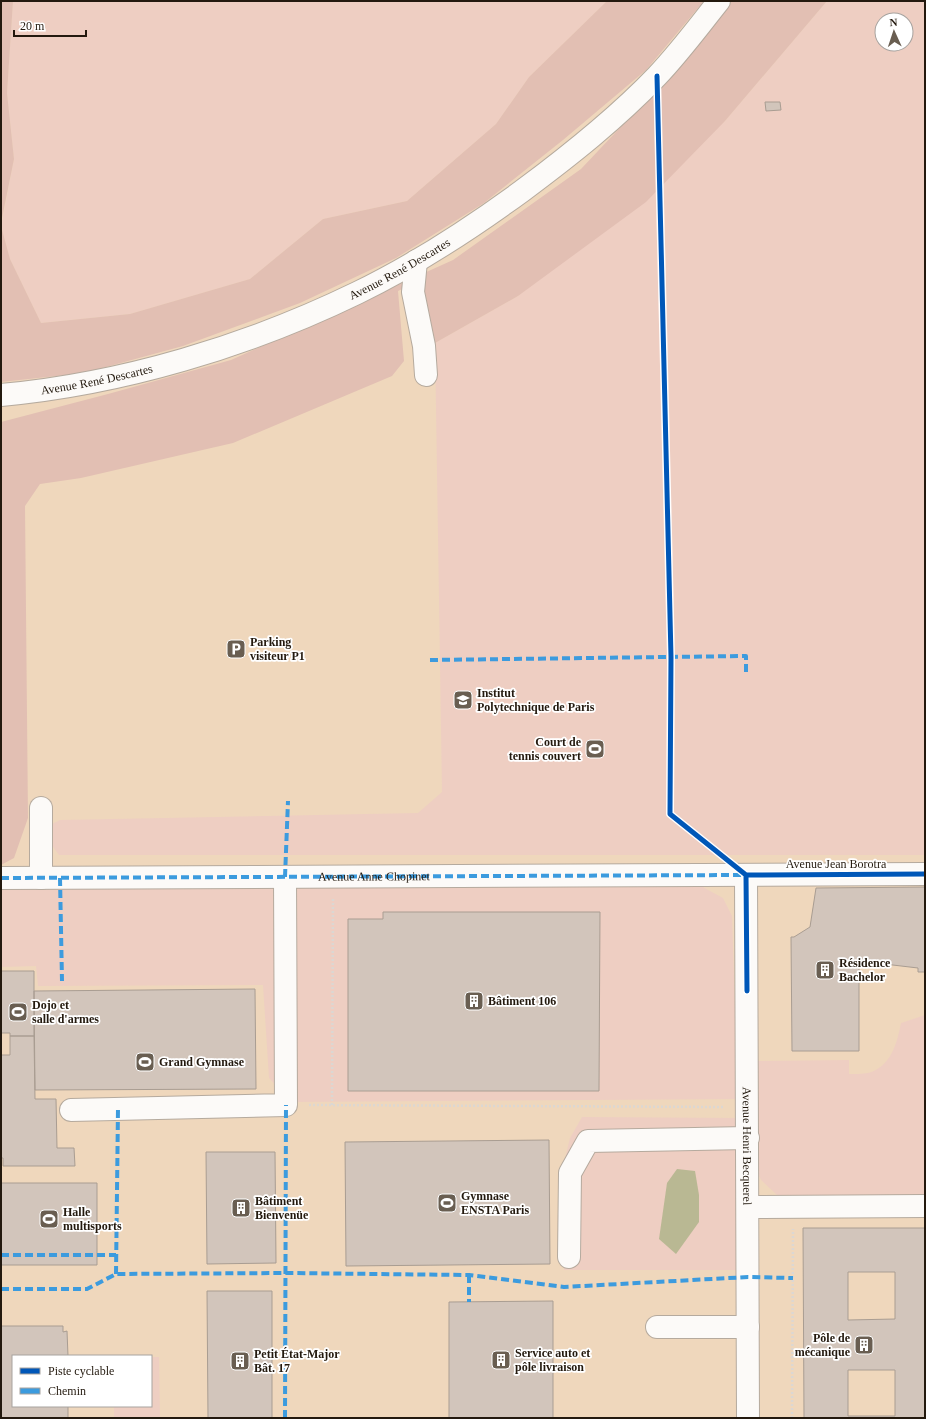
<svg xmlns="http://www.w3.org/2000/svg" width="926" height="1419" font-family="Georgia,serif">
  <style>
    .built { fill: #efd7bc; fill-rule: evenodd }
    .green { fill: #eecec2; fill-rule: evenodd }
    .forest { fill: #e2bfb3 }
    .water { fill: #b9b893 }
    .building { fill: #d2c5bb; stroke: #a99d92; fill-rule: evenodd }
    .lines { fill: none; stroke-linecap: round; stroke-linejoin: round }
    .minor-casing { stroke: #b5aa9e; stroke-width: 24 }
    .path { stroke: #dcd7d2; stroke-width: 2.5; stroke-dasharray: 2 2; stroke-linecap: butt }
    .minor { stroke: #fcfaf8; stroke-width: 22 }
    .quiet { stroke: #3c9bde; stroke-width: 4; stroke-dasharray: 8 4; stroke-linecap: butt }
    .cycleway-casing { stroke: #fff; stroke-width: 8 }
    .cycleway { stroke: #0057b8; stroke-width: 5 }
    .labels { text-anchor: middle; stroke-width: 3.5; stroke-linejoin: round; paint-order: stroke }
    .street-label { font-size: 12px; fill: #23190e; stroke: #fff }
    .poi-label { font-size: 12px; font-weight: bold; fill: #23190e; stroke: #fff; text-anchor: start }
  </style>
  <rect width="100%" height="100%" fill="#ecdece"/>
  <path class="built" d="M1,1h924v1417h-924zM882,20h24v24h-24zM13,1356h138v50h-138z"/>
  <path class="green" d="M13,1h594l-78,76 -33,47 -89,77 -84,18 -73,60 -120,35 -89,9 -31,-64 -9,-33 13,-67 -7,-66z
    M827,1h98v854h-866l-18,-25 19,-10 358,-7 24,-21 -7,-449 83,-47 207,-175zM882,20h24v24h-24z
    M699,885l24,13 9,18 6,183 -447,3 -22,-24 -6,-93 -225,1 -2,-20 -35,1v-80z
    M925,1015v182l-132,1 -16,-3 -16,-15 -3,-7v-112l91,-1v14c6,0 13,0 19,-1 23,-6 29,-30 33,-50z
    M582,1117l158,1 -1,152h-175v-107l6,-25z
    M151,1357h8l1,61h-46v-12h37z"/>
  <path class="forest" d="M1,1h12l-6,92 7,66 -13,64z
    M607,1h97l-58,69 -83,70 -79,63 -88,55 -96,45 -117,43 -99,27 -83,9v-156l9,33 31,64 89,-9 120,-35 73,-60 84,-18 89,-77 33,-47z
    M727,1h100l-102,120 -79,81 -128,94 -83,47 -13,-64 -24,12 6,70 -12,15 -159,67 -152,35 -41,6 -15,22 3,312 -14,40 -13,7v-443l107,-28 123,-34 222,-100 128,-91 84,-89z"/>
  <path class="water" d="M677,1169l18,2 4,24v27l-23,32 -17,-15 8,-56z"/>
  <path class="building" d="M765,102h15l1,8 -15,1z
    M925,887v85h-7v-4l-59,-7v90h-67l-1,-114h3l16,-10 6,-39z
    M383,912h217l-1,179h-251v-172h35z
    M1,971h33v65h-24v-3h-9v3z
    M255,989l1,100 -221,1 -1,-99z
    M10,1036h24l1,63h21l1,49h17l1,18h-72v-8h-2v-103h9z
    M549,1140l1,124 -204,2 -1,-124z
    M206,1152h69l1,111 -69,1z
    M1,1183h96v82h-96z
    M803,1228h122v190h-121zM848,1272h47v47l-47,1zM848,1370h47v46h-47z
    M207,1291h65v127h-64z
    M553,1301v117h-104v-116z
    M1,1326h62v6l4,-1 1,25h-55v50h55v12h-67z"/>
  <g class="lines">
    <defs>
      <g id="minor">
        <path d="M416,261l-3,31 11,54 2,29"/>
        <path id="s1" d="M1,395c121,-11 247,-49 356,-102 58,-28 113,-64 165,-102 47,-35 94,-72 135,-115 22,-23 42,-50 62,-75"/>
        <path id="s2" d="M746,875l2,543"/>
        <path d="M1,878l924,-4"/>
        <path d="M41,878v-70"/>
        <path d="M71,1110l215,-5 -1,-228"/>
        <path d="M748,1207l177,-1"/>
        <path d="M569,1257l1,-84 18,-32 160,-3"/>
        <path d="M657,1327h91"/>
      </g>
    </defs>
    <use href="#minor" class="minor-casing"/>
    <path class="path" d="M309,1105l415,2
      M332,1105l1,-206
      M792,1418l1,-189"/>
    <use href="#minor" class="minor"/>
    <g class="quiet">
      <path d="M430,660l316,-4v20"/>
      <path d="M285,877l3,-76"/>
      <path id="s3" d="M1,878l744,-3"/>
      <path d="M60,878l2,103"/>
      <path d="M1,1255h115"/>
      <path d="M116,1274l2,-166"/>
      <path d="M469,1275v27"/>
      <path d="M1,1289h86l29,-15 170,-1 183,2 95,12 184,-10 45,1"/>
      <path d="M285,1418l1,-313"/>
    </g>
    <defs>
      <path id="cycleway" d="M657,76l14,581 -1,157 76,61
        M746,875l179,-1
        M746,875l1,116"/>
    </defs>
    <use href="#cycleway" class="cycleway-casing"/>
    <use href="#cycleway" class="cycleway"/>
  </g>
  <defs>
    <symbol id="parking-square" viewBox="-11 -11 22 22"><rect x="-9" y="-9" width="18" height="18" rx="4" fill="#695e51" stroke="#fff"/><path d="M-3.5-5.5H1a3.5 3.5 0 0 1 0 7H-1V5.5H-3.5ZM-1-3.4V-.6H.8a1.4 1.4 0 0 0 0-2.8Z" fill="#fff"/></symbol>
    <symbol id="university-square" viewBox="-11 -11 22 22"><rect x="-9" y="-9" width="18" height="18" rx="4" fill="#695e51" stroke="#fff"/><path d="M0-5L7-2L0 1L-7-2ZM-4 1L0 2.5L4 1V4Q0 6-4 4Z" fill="#fff"/></symbol>
    <symbol id="stadium-square" viewBox="-11 -11 22 22"><rect x="-9" y="-9" width="18" height="18" rx="4" fill="#695e51" stroke="#fff"/><path d="M0-5a6.5 5 0 1 0 0 10a6.5 5 0 1 0 0-10ZM-3.5-1.8h7v3.6h-7Z" fill="#fff"/></symbol>
    <symbol id="building-square" viewBox="-11 -11 22 22"><rect x="-9" y="-9" width="18" height="18" rx="4" fill="#695e51" stroke="#fff"/><path d="M-4-6H4V6H1V3H-1V6H-4ZM-2.5-4.3h1.7v1.8h-1.7ZM.8-4.3h1.7v1.8H.8ZM-2.5-1h1.7V.8h-1.7ZM.8-1h1.7V.8H.8Z" fill="#fff"/></symbol>
  </defs>
  <g fill-rule="evenodd">
    <use href="#parking-square" x="225" y="638" width="22" height="22"/>
    <use href="#university-square" x="452" y="689" width="22" height="22"/>
    <use href="#stadium-square" x="584" y="738" width="22" height="22"/>
    <use href="#building-square" x="814" y="959" width="22" height="22"/>
    <use href="#building-square" x="463" y="990" width="22" height="22"/>
    <use href="#stadium-square" x="7" y="1001" width="22" height="22"/>
    <use href="#stadium-square" x="134" y="1051" width="22" height="22"/>
    <use href="#stadium-square" x="436" y="1192" width="22" height="22"/>
    <use href="#building-square" x="230" y="1197" width="22" height="22"/>
    <use href="#stadium-square" x="38" y="1208" width="22" height="22"/>
    <use href="#building-square" x="853" y="1334" width="22" height="22"/>
    <use href="#building-square" x="490" y="1349" width="22" height="22"/>
    <use href="#building-square" x="229" y="1350" width="22" height="22"/>
  </g>
  <g class="labels">
    <g class="street-label">
      <text dy="4" stroke="none"><textPath href="#s1" startOffset="421">Avenue René Descartes</textPath></text>
      <text dy="4" stroke="none"><textPath href="#s1" startOffset="97">Avenue René Descartes</textPath></text>
      <text x="836" y="868">Avenue Jean Borotra</text>
      <text dy="4" stroke="none"><textPath href="#s3" startOffset="373">Avenue Anne Chopinet</textPath></text>
      <text dy="4" stroke="none"><textPath href="#s2" startOffset="271">Avenue Henri Becquerel</textPath></text>
    </g>
    <g class="poi-label">
      <text x="250" y="646">Parking<tspan x="250" dy="14">visiteur P1</tspan></text>
      <text x="477" y="697">Institut<tspan x="477" dy="14">Polytechnique de Paris</tspan></text>
      <text x="581" y="746" text-anchor="end">Court de<tspan x="581" dy="14">tennis couvert</tspan></text>
      <text x="839" y="967">Résidence<tspan x="839" dy="14">Bachelor</tspan></text>
      <text x="488" y="1005">Bâtiment 106</text>
      <text x="32" y="1009">Dojo et<tspan x="32" dy="14">salle d'armes</tspan></text>
      <text x="159" y="1066">Grand Gymnase</text>
      <text x="461" y="1200">Gymnase<tspan x="461" dy="14">ENSTA Paris</tspan></text>
      <text x="255" y="1205">Bâtiment<tspan x="255" dy="14">Bienvenüe</tspan></text>
      <text x="63" y="1216">Halle<tspan x="63" dy="14">multisports</tspan></text>
      <text x="850" y="1342" text-anchor="end">Pôle de<tspan x="850" dy="14">mécanique</tspan></text>
      <text x="515" y="1357">Service auto et<tspan x="515" dy="14">pôle livraison</tspan></text>
      <text x="254" y="1358">Petit État-Major<tspan x="254" dy="14">Bât. 17</tspan></text>
    </g>
  </g>
  <rect width="926" height="1419" fill="none" stroke="#23190e" stroke-width="4"/>
  <rect x="12" y="1355" width="140" height="52" fill="#ffffff" stroke="#a7a39f"/>
  <rect x="20" y="1368" width="20" height="6" fill="#0057b8" stroke="#a7a39f"/>
  <text x="48" y="1375" font-size="12" fill="#23190e">Piste cyclable</text>
  <rect x="20" y="1388" width="20" height="6" fill="#3c9bde" stroke="#a7a39f"/>
  <text x="48" y="1395" font-size="12" fill="#23190e">Chemin</text>
  <g transform="translate(894 32) rotate(357)"><circle r="19" fill="#ffffff" stroke="#a7a39f"/>
  <path d="M0-3L7 15L0 10L-7 15Z" fill="#695e51"/>
  <text y="-6" font-size="11" font-weight="bold" text-anchor="middle" fill="#23190e">N</text>
  </g>
  <path d="M14 30v6h72v-6" fill="none" stroke="#23190e" stroke-width="2"/>
  <text x="20" y="30" font-size="12" fill="#23190e" stroke="#ffffff" stroke-width="3" paint-order="stroke">20 m</text>
</svg>
